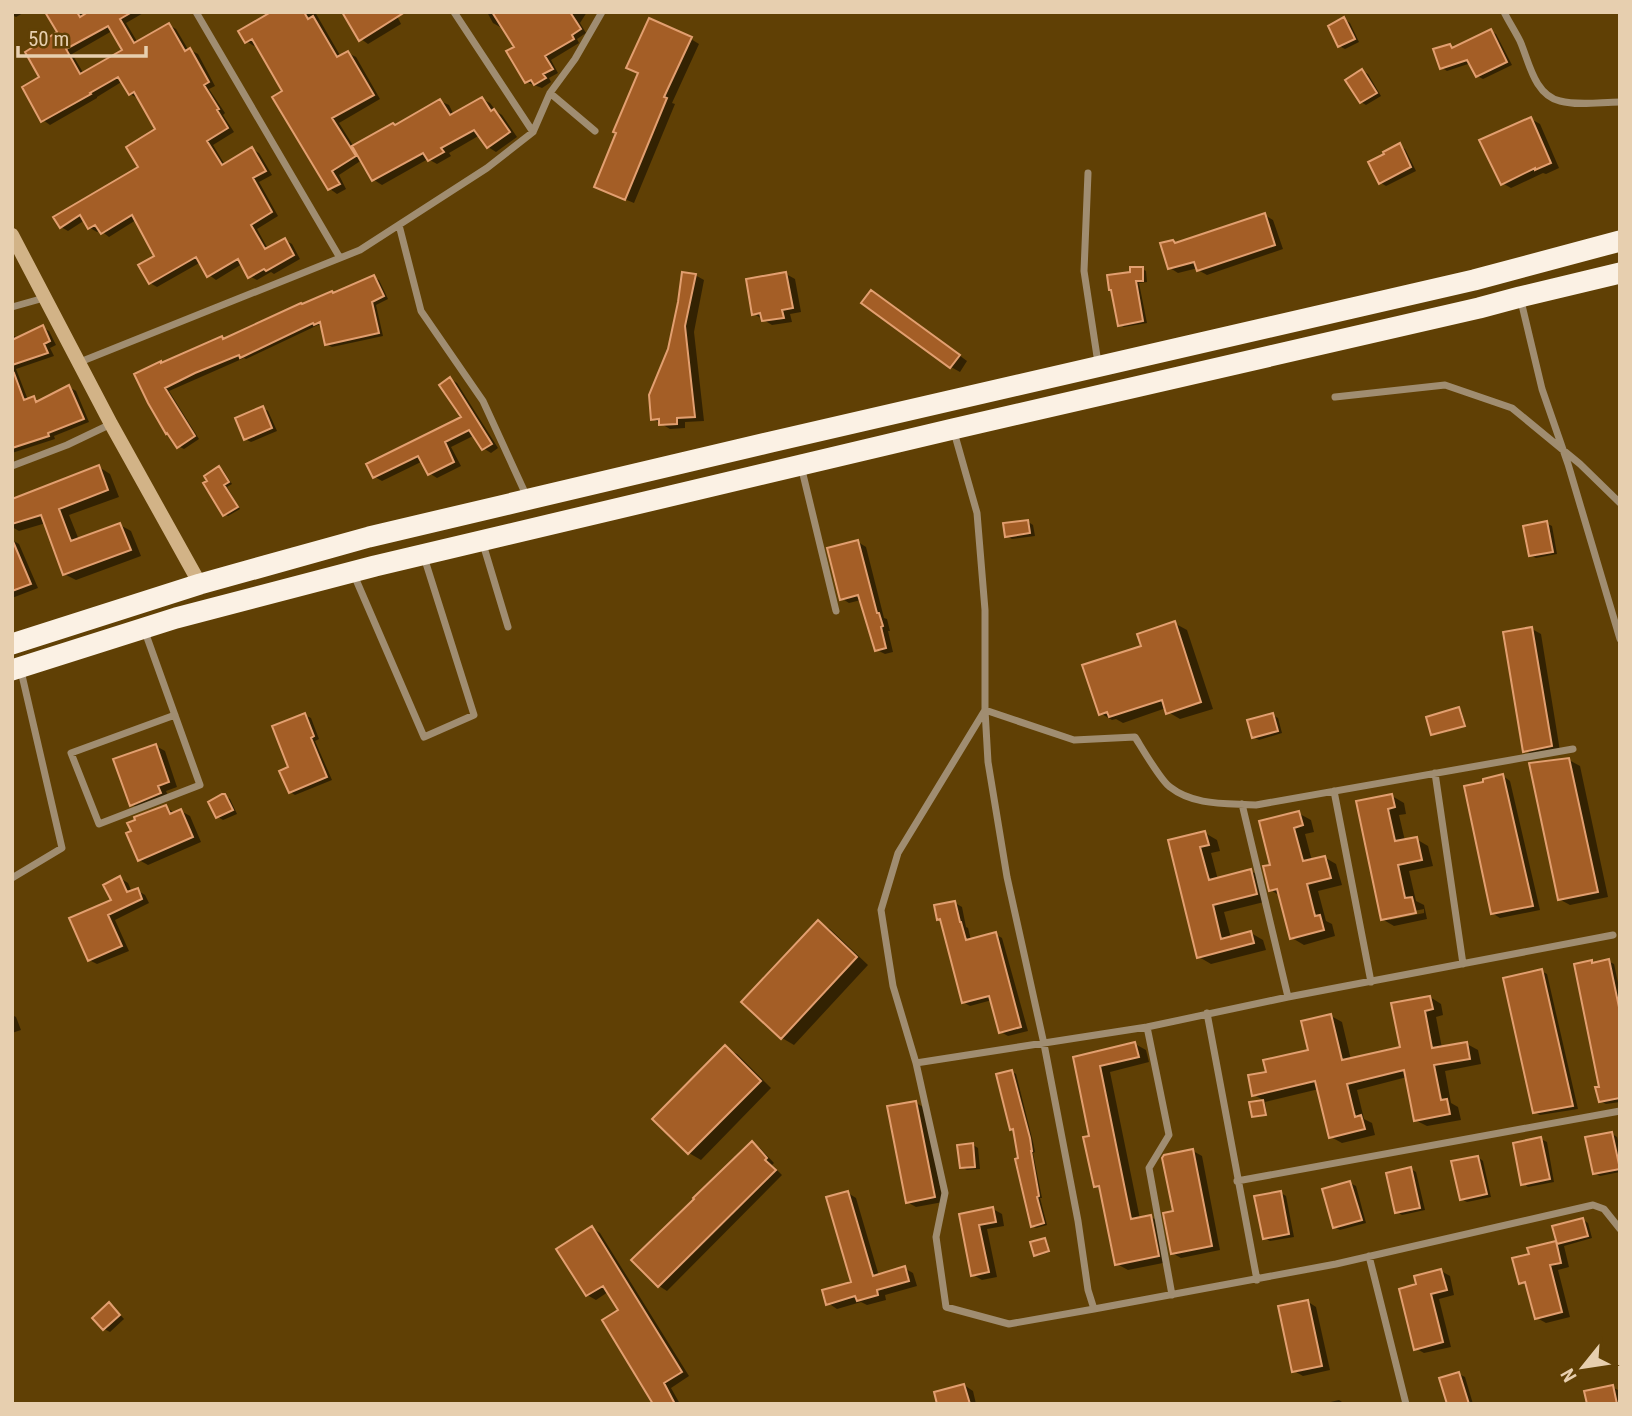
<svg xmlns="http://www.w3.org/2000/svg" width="1632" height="1416" font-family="'Roboto Condensed',sans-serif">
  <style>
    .shadow { fill: #0007; fill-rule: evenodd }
    .building { fill: #a45e26; stroke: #e29f70; stroke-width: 2; fill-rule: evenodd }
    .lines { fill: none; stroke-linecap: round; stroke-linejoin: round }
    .street { stroke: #a08d71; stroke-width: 7 }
    .secondary { stroke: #d2b387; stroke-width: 14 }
    .highway { stroke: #fbf1e4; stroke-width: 21 }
  </style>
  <rect width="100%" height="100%" fill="#604005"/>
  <path class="shadow" d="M15,12h10l-9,5 -4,-2z
    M47,12h98l-19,11 12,20 31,-18 7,4 13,22 1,-1 8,4 17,32 -6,3 16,24 -2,2 11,17 -21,13 12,20 27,-16 7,4 13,22 -13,7 19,34 -21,13 11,20 17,-9 7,4 8,15 -26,15 -3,-2 -14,8 -8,-4 -7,-12 -26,16 -7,-5 -8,-13 -44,25 -7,-4 7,-27 -21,-36 -27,17 -9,-7 -3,2 -7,-4 -5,-8 -17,11 -7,-4 79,-60 18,-37 -19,-33 -2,1 -7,-4 -7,-13 -26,16v1l-47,27 -7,-5 -1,-42 18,-45zM112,31l12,20 -40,23 -12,-20z
    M275,12h40l26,45 7,-4 8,4 24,42 -41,24 15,24 42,-21 44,-25 9,4 5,10 28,-16 8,4 6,8 6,4 15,22 -21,15 -8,-5 -8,-12 -31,18 2,3 -14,8 -9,-5 -46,26 -8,-5 -12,-20 -23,15 7,14 -9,5 -7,-5 -46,-98 -27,-47 -3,2 -8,-5z
    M487,12h100l-7,11 6,10 -9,6 2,4 -28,17 7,13 -9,5 2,4 -9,6 -16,-6 -10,-35 -14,-22 -2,2 -7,-4z
    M397,16l4,8 -33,20 -7,-5z
    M1344,19l6,4 9,19 -14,7 -6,-3z
    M1491,31l5,3 16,31 -29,14 -6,-3 -6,-13 -24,8 -5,-3 8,-22 5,3z
    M691,39l8,5 -27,59 3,1 -41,99 -29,-12z
    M1362,71l6,3 13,22 -15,9 -5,-3z
    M1531,119l9,5 19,44 -13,6 -3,-1 -32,15 -9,-5z
    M1399,145l6,4 11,22 -30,15 -5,-3z
    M1265,215l8,5 10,29 -76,26 -9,-5v-2l-20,5 -8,-5 3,-27 5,3z
    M1142,269l4,2 1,11 -8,1 8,40 -23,4 -4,-2 12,-51z
    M786,274l9,5 6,33 -11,2 2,8 -20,3 -18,-11z
    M695,275l9,5 -10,52 10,89 -19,1v6l-15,1 -17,-10 17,-69z
    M373,277l6,3 9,19 -12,6 7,31 -51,11 -6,-3 -4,-18 -4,-1 -72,34 -2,-1 -75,33 30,48 -15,10 -6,-3 -11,-13 -5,-69 60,-26 3,2z
    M880,297l87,64 -7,11 -9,-5z
    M42,327l7,4 7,14 -6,3 4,8 -38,13 12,31 6,-2 6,4 29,-15 7,4 13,31 -35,14 1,3 -43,14v-116l2,-1 5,3z
    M450,379l7,4 41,65 -7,5 -8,-5 -8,-13 -24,12 10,19 -24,12 -8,-5 -6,-12 -41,20 -7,-4 88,-59z
    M263,408l5,3 9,20 -26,11 -6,-3z
    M99,467l11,7 9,23 -50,18 10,25 41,-15 11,6 10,25 -65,24 -12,-6 -18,-51 -27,8 -7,-4v-21z
    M219,468l4,2 9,14 -5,3 13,22 -12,7 -4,-2z
    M1027,521l6,4 2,11 -23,3 -5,-3z
    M1546,523l6,3 5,28 -21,4 -6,-3z
    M12,540l7,4 19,44 -26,10z
    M858,542l8,5 18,71 3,1 3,12h-2l5,21 -8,2 -8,-4 -16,-50 -12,3 -8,-5z
    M1174,623l13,7 26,79 -33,10 -12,-7 -2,-4 -43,15 -7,-4 -4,1 -12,-7 43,-66z
    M1532,629l9,5 19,117 -26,5 -9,-6z
    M1459,709l2,1 5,16 -31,9 -2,-1z
    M305,715l6,3 8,21 -4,2 17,39 -37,15 -5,-3v-24z
    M1272,715l6,3 4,15 -23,7 -6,-3z
    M156,746l9,5 12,36 -11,4 3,7 -29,11 -9,-5z
    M1569,760l11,6 28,131 -38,8 -11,-6z
    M1503,776l7,5 30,129 -40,8 -8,-5 -7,-130z
    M225,796l5,3 7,15 -14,6 -5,-3z
    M1392,796l12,7 2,11 -7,1 6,26 11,-2 12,7 5,20 -24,5 7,30 8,4 3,14 -33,7 -12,-7 -24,-116zM1424,909v4l-34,7v-4z
    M166,807l10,7 5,-3 9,5 11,26 -53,23 -9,-5 -6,-28 4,-11z
    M1298,813l13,7 3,12 -9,2 7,27 12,-4 12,7 6,21 -24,6 8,30 6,3 3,12 -31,9 -12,-7 -12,-42 -9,-6z
    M1205,833l12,7 3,11 -9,2 7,27 33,-9 12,7 5,23 -44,11 7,26 20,-5 12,7 3,10 -55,14 -12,-7 -29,-116z
    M120,878l8,5 4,9 5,-2 8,5 4,8 -34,17 14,31 -32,13 -8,-4 24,-59z
    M955,903l7,4 4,20 2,1 3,12 24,-6 7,4 26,93 -20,5 -7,-4 -9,-32 -22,6 -7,-4 -21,-81 -3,-2z
    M818,922l12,7 38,36 -74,80 -12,-7z
    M1608,961l6,3 6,28v110l-14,2 -6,-3 1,-13 -10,-126 4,2z
    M1541,971l6,3 31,135 -38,6 -6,-3z
    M1430,997l11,7 2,11 -7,2 6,31 25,-4 11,6 3,14 -36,7 6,32 7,4 3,13 -34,6 -12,-6 -8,-43 -50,13 7,29 8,4 3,12 -33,8 -11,-6 -12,-48 -54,13 2,13 -12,2 -2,-1 -2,-12 14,-3 -11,-6 14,-22 42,-22 21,-35 11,6 9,38 51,-12z
    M12,1015l4,2 5,13 -9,3z
    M1135,1044l11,6 3,12 -39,10 30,147 11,-2 11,6 6,39 -40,8 -11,-6 -15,-74 -7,-4 -4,-48 -16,-80z
    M725,1048l12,6 34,34 -70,72 -12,-7z
    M1012,1072l4,2 17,68 2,10 -2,1 9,45h-2l7,27 -11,3 -4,-2 -17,-94 -4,-3z
    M916,1103l9,5 18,94 -27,5 -9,-5z
    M1612,1134l5,3 3,12v23l-20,4 -6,-3z
    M1541,1139l6,3 7,40 -26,5 -5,-4z
    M752,1143l8,5 14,15 -2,2 10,10 -115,116 -8,-5z
    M973,1145l5,3 2,21 -13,1 -6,-3z
    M1193,1151l9,5 18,94 -39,8 -9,-5z
    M1478,1157l5,4 8,36 -24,5 -6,-3z
    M1411,1169l5,3 9,38 -23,5 -5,-3z
    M1350,1183l6,3 10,37 -26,7 -6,-3z
    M848,1193l8,5 23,78 25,-8 9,5 4,13 -32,9 1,5 -19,5 -6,-3 -24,7 -9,-6 25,-20z
    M1281,1193l5,3 8,41 -24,4 -6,-3z
    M993,1209l9,5 2,12 -17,3 10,48 -15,3 -9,-5 -12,-60z
    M1583,1220l5,3 4,15 -28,8 5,21 -11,3 12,47 -24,6 -9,-5 -8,-31 -9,-5 11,-27 24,-12 4,2 -4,-18z
    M592,1228l8,5 89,143 -18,12 9,16h-25l-35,-94 -12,-18 -12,8 -9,-5z
    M1045,1240l2,1 3,11 -12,4 -2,-1z
    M1441,1271l9,5 4,19 -15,4 12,48 -27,6 -9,-5 3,-63z
    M1307,1301l9,6 14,63 -27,6 -9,-5z
    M109,1305l5,3 10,11 -14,13 -6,-3 -10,-11z
    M1459,1374l6,3 8,27h-24z
    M964,1385l9,6 3,13h-37z
    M1612,1387l6,3 2,14h-31z
    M1339,1400l6,4h-23z"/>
  <path class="building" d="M45,12h32l3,5 8,-5h44l-12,7 14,24 35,-20 16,28 5,-3 19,34 -5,3 15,24 -2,1 11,18 -21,13 15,24 30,-18 14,24 -13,7 19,34 -21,13 14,24 20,-11 9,17 -28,16 -2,-2 -16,9 -10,-19 -31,18 -11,-20 -47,27 -11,-19 16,-9 -22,-41 -31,19 -6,-9 -7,4 -8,-14 -20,13 -7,-11 85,-50 -12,-20 29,-18 -21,-37 -5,3 -11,-18 -28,16 1,1 -50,28 -19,-35 17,-10 -14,-25 32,-20zM108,26l14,24 -42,24 -14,-25z
    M271,12h33l4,7 5,-3 24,41 11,-6 26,44 -42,23 24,38 -24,15 8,13 -12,6 -56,-93 10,-6 -30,-52 -7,4 -7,-12z
    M342,12h63l-46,29z
    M492,12h78l11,17 -9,6 2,4 -29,17 8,13 -10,5 3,4 -12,7 -3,-5 -6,3 -19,-32 8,-4z
    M1344,17l11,22 -17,8 -10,-21z
    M649,18l43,19 -28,60 3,1 -42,102 -31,-13 22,-54 -3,-1 25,-59 -12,-5z
    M1491,29l16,33 -31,15 -9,-17 -27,9 -7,-20 17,-5 2,4z
    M1362,69l15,24 -17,10 -15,-23z
    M482,97l9,14 3,-2 16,23 -23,16 -13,-18 -33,18 3,4 -16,9 -5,-8 -51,28 -20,-35 41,-23 2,2 45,-26 10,16z
    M1531,117l20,46 -16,7v-2l-34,17 -22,-45z
    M1400,143l11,24 -32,17 -11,-22 16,-8 -1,-2z
    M1265,213l10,32 -78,26 -3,-9 -26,7 -8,-26 13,-3 2,3z
    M1130,267h13v14h-7l7,40 -25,5 -7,-36h-2l-2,-15 23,-3z
    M682,272l14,2 -11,52 10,91 -18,1v6l-18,1v-6l-8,1 -2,-25 19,-46 10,-47z
    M786,272l7,36 -11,2 2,8 -22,3 -2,-8 -8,2 -6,-36z
    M374,275l10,21 -12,6 7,31 -54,12 -5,-23 -6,3 -1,-2 -73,35 -1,-3 -44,18 -30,15 30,48 -18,12 -10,-15 -1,1 -18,-31 -14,-29 27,-13v2l61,-27 1,3 78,-36 1,1 30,-13 1,2z
    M871,290l89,65 -10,13 -89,-65z
    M43,325l7,16 -6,3 4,9 -36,12v-25z
    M14,373l10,27 10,-4 2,6 33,-17 15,34 -36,14 1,3 -37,12v-74z
    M450,377l42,67 -10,6 -13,-20 -24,12 9,20 -26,13 -10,-19 -45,22 -7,-14 95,-47 -22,-32z
    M263,406l9,22 -28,12 -9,-22z
    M99,465l9,25 -49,19 12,32 49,-18 11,27 -68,25 -22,-60 -29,9v-25z
    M219,466l10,16 -5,3 14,22 -15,9 -20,-33 4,-2 -3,-5z
    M1028,520l2,13 -25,4 -2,-14z
    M1547,521l6,31 -24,4 -6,-30z
    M12,539l19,45 -19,7z
    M858,540l19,73h2l4,13 -2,1 5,21 -11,3 -17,-56 -18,5 -13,-52z
    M1175,621l26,81 -35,12 -4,-14 -53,17 -2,-5 -8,3 -17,-50 59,-19 -4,-12z
    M1532,627l20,119 -29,6 -20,-120z
    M1459,707l6,19 -34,9 -5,-18z
    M305,713l9,23 -3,2 16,39 -38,16 -10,-22 9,-4 -16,-41z
    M1273,713l5,18 -26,7 -5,-18z
    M156,744l13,38 -11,4 3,7 -31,13 -17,-47z
    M1569,758l29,134 -40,8 -29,-137z
    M1503,774l30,132 -42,8 -27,-128 19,-4v-3z
    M222,794h3l8,16 -17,8 -8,-16z
    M1392,794l3,13 -7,2 7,32 22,-4 5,23 -24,5 7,33 7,-1 4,16 -35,7 -25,-119z
    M166,805l4,9 11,-5 12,28 -55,24 -12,-28 5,-2 -4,-8 8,-3 -1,-3z
    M1299,811l4,14 -9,3 9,33 22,-5 6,22 -24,6 8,32 5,-1 4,15 -34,9 -13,-50 -8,2 -6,-25 7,-1 -11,-44z
    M1205,831l4,14 -9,2 9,33 42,-11 6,25 -44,11 8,34 30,-8 3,12 -57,15 -29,-118z
    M120,876l7,16 11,-4 4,11 -34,16 14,31 -34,15 -19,-43 42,-18 -8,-15z
    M955,901l5,21h1l5,18 30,-8 25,95 -22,6 -10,-37 -27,7 -22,-84 -3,1 -3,-15z
    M818,920l39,37 -76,82 -40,-37z
    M1609,959l11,53v86l-21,4 -4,-15h4l-25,-123 18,-4v3z
    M1542,969l31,137 -40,7 -30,-135z
    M1430,996l3,13 -8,2 7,37 35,-6 3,17 -36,6 7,35 6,-1 3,15 -36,7 -10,-51 -57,14 8,33 6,-2 4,14 -36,9 -14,-57 -63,15 -4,-21 18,-3 -3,-12 45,-10 -7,-29 30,-7 11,46 58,-13 -9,-44z
    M1135,1042l4,15 -39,9 31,153 20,-4 8,41 -44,9 -16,-79 -5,1 -11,-50 6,-1 -16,-79z
    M725,1045l36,36 -73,73 -36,-35z
    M1012,1070l18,68 2,13h-1l8,45 -2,1 7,26 -13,4 -16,-68 3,-1 -5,-29 -3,1 -14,-56z
    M1263,1100l3,15 -14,2 -3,-15z
    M916,1101l19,96 -29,6 -19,-97z
    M1612,1132l8,37 -27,5 -8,-37z
    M1541,1137l9,42 -29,6 -8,-42z
    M752,1141l15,17 -2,2 11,10 -118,117 -27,-27 63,-61 -1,-1z
    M973,1143l2,24 -15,1 -3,-23z
    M1193,1149l19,97 -41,8 -8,-41 10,-2 -11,-53 2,-3z
    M1478,1156l9,38 -27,6 -9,-39z
    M1411,1167l9,41 -25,5 -9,-40z
    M1350,1181l12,39 -29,8 -11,-39z
    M848,1191l25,85 32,-10 4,15 -32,9 1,5 -21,6 -2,-5 -29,9 -4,-15 29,-8 -25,-85z
    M1281,1191l8,43 -26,5 -9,-43z
    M993,1207l3,15 -17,3 10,47 -18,4 -12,-62z
    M1583,1218l5,18 -31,8 -5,-18z
    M592,1226l90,146 -18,11 11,21h-22l-51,-84 16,-10 -15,-24 -17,10 -30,-47z
    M1045,1238l4,13 -15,5 -4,-14z
    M1556,1241l5,22 -11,2 12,47 -27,7 -10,-37 -6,2 -7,-26 17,-4 -2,-6z
    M1441,1269l6,21 -16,4 12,48 -29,8 -15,-61 17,-5 -2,-8z
    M1308,1300l14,66 -30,6 -14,-66z
    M109,1302l11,13 -17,15 -11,-12z
    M1459,1372l10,32h-22l-8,-26z
    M964,1384l6,20h-33l-3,-12z
    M1613,1385l4,19h-30l-3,-13z"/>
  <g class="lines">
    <path class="street" d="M196,12l144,246
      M454,12l79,120
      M1504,12c5,10 11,19 16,29 9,20 14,54 40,60 19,5 41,1 60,1
      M550,93l45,38
      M1088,173l-4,98 14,92
      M399,225l22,86 62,90 44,96
      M1521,301l21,88 26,75 52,175
      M12,307l32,-9
      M80,362l280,-112 127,-82 46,-36 17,-39 25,-34 27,-47
      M1335,397l110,-12 67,23 68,56 40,39
      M954,432l23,81 8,97v100l3,52 19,115 37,167 34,177 10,69 6,19 242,-45 257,-59 11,4 16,20
      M12,466l55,-21 44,-21
      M801,466l35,145
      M483,544l25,83
      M354,575l70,162 50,-22 -50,-158
      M144,629l56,156 -101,39 -28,-71 104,-38
      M1573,749l-317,56c-29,-2 -62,1 -86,-18 -9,-6 -28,-39 -35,-50l-61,3 -89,-30 -87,143 -17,57 12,76 23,77 231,-36 141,-30 325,-62
      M1435,773l28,191
      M1334,791l37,191
      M1242,804l46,193
      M12,878l50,-30 -41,-177
      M1207,1013l50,267
      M1147,1027l22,108 -20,33 23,127
      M916,1063l29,130 -9,44 10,70 63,17 85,-15
      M1237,1181l383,-70
      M1369,1256l37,148"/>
    <path class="secondary" d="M12,235l99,189 89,160"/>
    <path class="highway" d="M12,644l188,-60 169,-47 402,-95 703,-162 146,-39
      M12,670l164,-52 199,-52 578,-137 526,-121 41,-11 100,-24"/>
  </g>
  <rect width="1632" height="1416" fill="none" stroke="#e7cfaf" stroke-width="28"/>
  <g transform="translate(1583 1367) rotate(240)" stroke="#604005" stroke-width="5" paint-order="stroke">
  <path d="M0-5L12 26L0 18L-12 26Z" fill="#e7cfaf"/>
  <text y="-10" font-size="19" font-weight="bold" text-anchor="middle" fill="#e7cfaf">N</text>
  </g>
  <path d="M18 46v10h128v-10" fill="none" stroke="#e7cfaf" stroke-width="3.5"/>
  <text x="28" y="46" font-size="21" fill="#e7cfaf" stroke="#604005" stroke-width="5" paint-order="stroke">50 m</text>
</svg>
